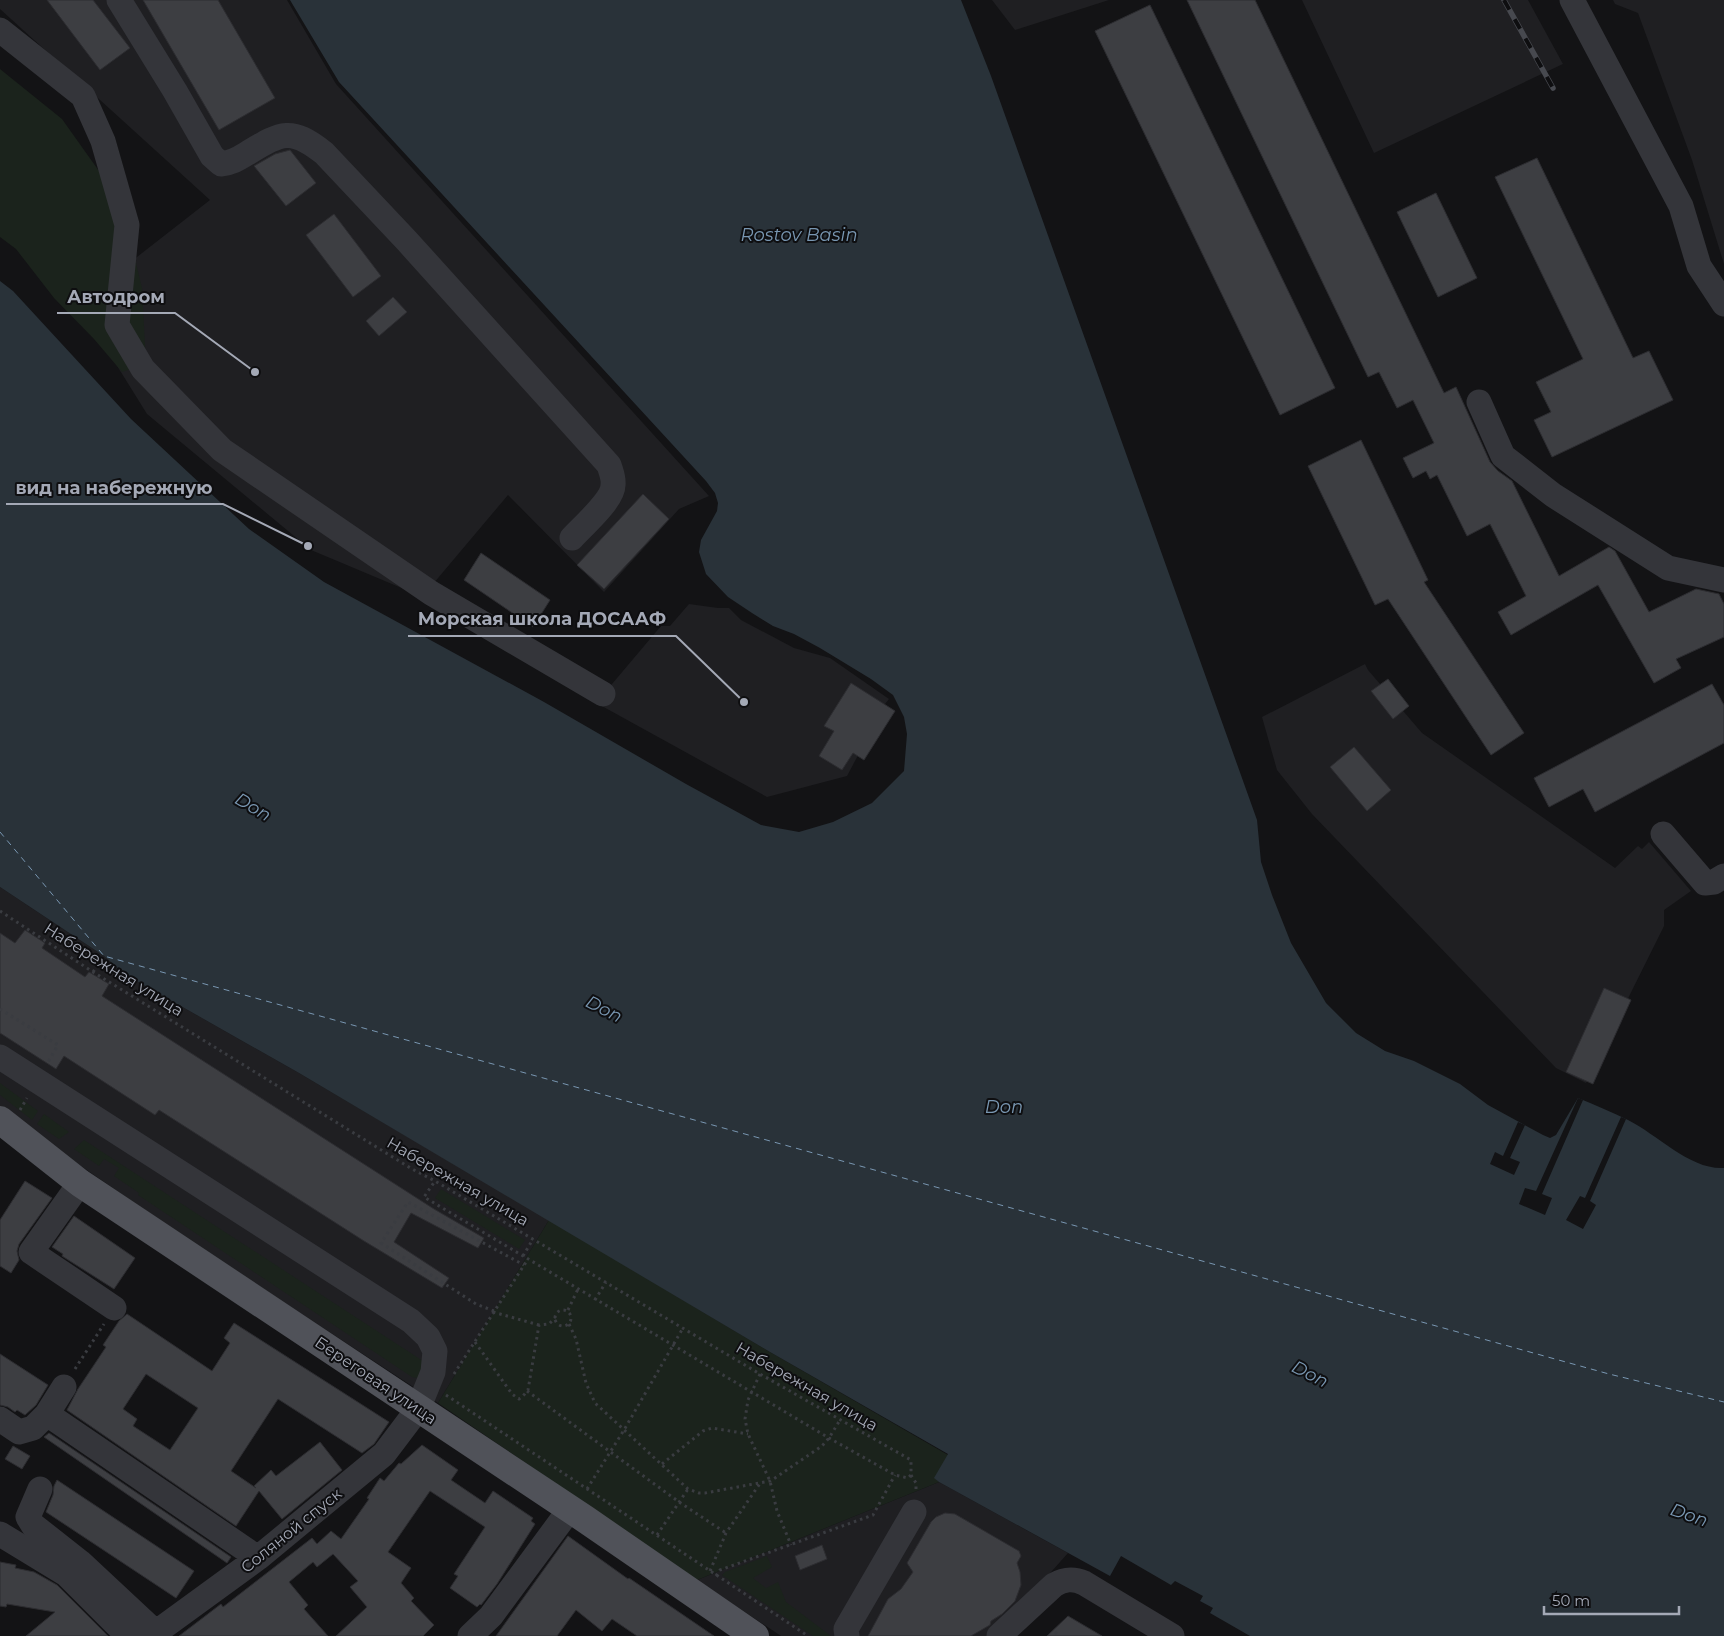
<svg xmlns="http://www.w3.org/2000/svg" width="1724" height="1636" font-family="Montserrat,sans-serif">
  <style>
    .built { fill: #1f1f22 }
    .green { fill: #1b231c }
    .water { fill: #293239 }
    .pier { fill: #131315 }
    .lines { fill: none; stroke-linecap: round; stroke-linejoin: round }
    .ferry { stroke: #7997b2; stroke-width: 1; stroke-dasharray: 6 5; stroke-linecap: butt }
    .building { fill: #3d3e42; stroke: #2d2d31; fill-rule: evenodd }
    .path { stroke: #3a3c41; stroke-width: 3; stroke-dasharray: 2.5 4; stroke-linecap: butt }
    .minor { stroke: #34353a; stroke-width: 25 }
    .major { stroke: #505259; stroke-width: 28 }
    .rail-casing { stroke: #47494f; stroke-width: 5.5 }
    .rail { stroke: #0e0e10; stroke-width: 4; stroke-dasharray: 11; stroke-linecap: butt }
    .labels { text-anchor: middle; stroke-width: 4; stroke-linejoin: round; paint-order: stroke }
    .street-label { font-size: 16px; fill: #a4a9b6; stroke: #0e0e10 }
    .water-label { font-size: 18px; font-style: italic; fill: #7997b2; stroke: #0e0e10 }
    .leader { fill: none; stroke: #a4a9b6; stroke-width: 2 }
    .callout-dot { fill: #a4a9b6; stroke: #0e0e10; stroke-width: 2 }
    .callout-label { font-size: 18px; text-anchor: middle; font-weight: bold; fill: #a4a9b6; stroke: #0e0e10; stroke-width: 4; stroke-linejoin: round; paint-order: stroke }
  </style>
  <rect width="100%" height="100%" fill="#131315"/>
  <path class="built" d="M0,0h287l49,84 373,412 -30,13 -75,83 -96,-97 -75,89 -10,13 -112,-47 -164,-136 -69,-111 132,-103 -210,-191z
    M992,0h117l-94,30z
    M1302,0h226l35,64 -189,89z
    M1613,0h111v264l-32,-104 -54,-147 -23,-9z
    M689,604l29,4h11l12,12 53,28 36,10 59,41 -32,40 7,5 -17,32 -80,21 -167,-92 12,-21 49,-58h9z
    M1365,664l3,6 54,63 193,135 23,-22 4,3 7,-7 42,49 -27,19v16l-78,157 -30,-15 -244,-254 -35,-44 -15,-53z
    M0,887l104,69 22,19 173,98 250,147 -111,183 -257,-168 -142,-98 -39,-30z
    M939,1482l129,71 -63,71 -13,12h-211l-84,-56z"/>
  <path class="green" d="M0,69l62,50 59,83 21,86 4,76 -24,8 -28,-33 -40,-41 -38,-49 -16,-12z
    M0,1083l38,28 -6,9 -32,-25z
    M44,1114l25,18 -10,7 -22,-15z
    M84,1140l342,223 -5,18 -4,-3 -5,-1 -274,-182 1,-2 -25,-17 5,-8 -15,-9 -5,7 -25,-17z
    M441,1189l84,51 -6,9 -84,-51z
    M549,1220l221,132 178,103 -13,23 4,4 -242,98 -259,-177z
    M767,1556l5,11 -19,11 13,10 12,-6 8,20 45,34h-18l-91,-61 3,-3z"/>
  <path class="water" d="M290,0h671l30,76 266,744 4,42 11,33 19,48 35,60 30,30 29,18 29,10 46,23 28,21 55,30 7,3 6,-3 22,-37c17,7 34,14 50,22 30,15 62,50 96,48v468h-474l-40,-23 3,-5 -13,-7 3,-5 -28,-15 -4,4 -50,-29 -11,20 -171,-94 -5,-4 14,-24 -178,-102 -471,-279 -173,-98 -22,-19 -104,-69v-606l13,10 118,128 118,110 75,53 220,120 142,82 75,41 38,7 34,-10 39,-19 32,-32 3,-37 -3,-17 -11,-22 -22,-16 -51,-31 -26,-14 -21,-8 -21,-13 -24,-16 -22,-23 -7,-22 2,-12 16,-29 1,-8 -3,-10 -9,-12 -367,-399z"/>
  <path class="pier" d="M1578,1098l5,2 -41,94 10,4 -7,17 -26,-11 6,-16 11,3z
    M1621,1117l5,2 -36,82 6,4 -13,24 -17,-9 14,-24 5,2z
    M1518,1122l7,3 -15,33 10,4 -6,13 -24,-11 5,-12 8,4z"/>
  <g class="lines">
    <path class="ferry" d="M0,832l104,124 1505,418 115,28"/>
  </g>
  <path class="building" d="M47,0h46l37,48 -30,22z
    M143,0h75l57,98 -56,32z
    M1187,0h68l189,393 12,-6 34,75 8,9 14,10 47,95 50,-29 6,4 34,61 47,-23 23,5 5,10v33l-48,22 5,9 -27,15 -56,-98 -87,50 -13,-23 28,-16 -36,-72 -23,12 -30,-61 -7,4 -4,-8 -13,7 -10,-20 31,-15 -21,-43 -16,8 -18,-36 -11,5z
    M1150,5l185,383 -55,27 -185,-384z
    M290,150l26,33 -30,23 -32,-40 21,-12z
    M1537,158l96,200 16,-7 24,49 -121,57 -18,-37 17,-8 -15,-30 47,-23 -88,-182z
    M1436,193l41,85 -39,19 -41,-85z
    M334,214l47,62 -28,21 -47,-62z
    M393,297l14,15 -28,24 -13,-15z
    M1361,440l67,140 -4,2 100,151 -33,22 -103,-156 -13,6 -67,-139z
    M643,494l26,25 -65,70 -27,-24z
    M481,553l69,47 -17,27 -69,-47z
    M1388,679l21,27 -16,13 -22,-28z
    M851,683l44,28 -31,49 -11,-7 -11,17 -23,-14 15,-25 -10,-5z
    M1712,684l12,21v38l-129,69 -12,-23 -34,18 -15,-29z
    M1354,747l37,43 -24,21 -37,-44z
    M25,930l20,13 -3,5 43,29 4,-5 20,12 -7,12 332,213 50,29 -6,10 -67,-35 -17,29 55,36 -7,10 -78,-47 -205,-131 -4,5 -91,-59 -8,13 -56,-36v-100l15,10z
    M1604,988l27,12 -38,84 -27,-12z
    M25,1181l27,17 -33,46 -2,7 2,9 -8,13 -11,-7v-46z
    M74,1216l61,42 -21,31 -52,-33 1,-2 -11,-7z
    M127,1314l85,57 18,-28 -6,-5 10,-15 155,99 -15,22 -12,9 -84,-54 -47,72 25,17 -2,-2 17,-16 5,6 44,-34 22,28 -60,49 -23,-28 -23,35 -169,-116 11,-21 28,-42 -3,-2 16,-24zM146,1374l52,34 -28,42 -37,-24 4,-7 -14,-10z
    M0,1354l48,31 -12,20 -11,10 -8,-5 -2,2 -7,-5 -8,-2z
    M49,1433l182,124 -4,6 -183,-126z
    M422,1445l36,25 -7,10 34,23 8,-12 40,27 -2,3 4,3 -38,60 -16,21 -1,-1 -3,3 -27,-19 8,-12 -4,-2 31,-47 -55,-36 -42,61 23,16 -10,15 13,15 -3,3 23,24 -11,11h-87l31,-29 -17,-20 8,-6 -25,-27 -16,13 -4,-5 -24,20 19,23 -4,4 24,27h-149l42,-32 2,3 89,-69 5,6 14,-13 10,8 28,-40 -2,-1 13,-20 4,3 15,-18 2,1z
    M13,1446l17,10 -8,13 -17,-10z
    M57,1480l137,91 -18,27 -130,-86 7,-17 1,-9z
    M945,1513l10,1 64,37 2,5 -4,7 3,9 1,13 -6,16 -13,13 -11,7 -1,4 -19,11h-103l20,-37 13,-10 12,-17 -6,-9 24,-41 5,-5z
    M568,1536l60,43 1,-1 85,58h-77l-25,-17 -10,12 -26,-21 -19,26h-61z
    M822,1545l5,14 -27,11 -5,-14z
    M0,1562l16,3 -1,3 19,4 23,13 51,51h-82l29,-24 -48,-8 -1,3 -6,-1z
    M1068,1616l34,20h-55z"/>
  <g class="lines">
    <path class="path" d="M0,911l93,61 319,197 23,12 325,193 151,86v15l-3,3 -13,-3 -66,-37 -405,-241 11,-16
      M93,972l11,-16
      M0,1009l58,36 -10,17
      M20,1110l7,-12
      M523,1256l10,-17
      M595,1300l11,-18
      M555 1318a8 8 0 1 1 16 0a8 8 0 1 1-16 0Z
      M568,1310l10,-21
      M494,1311l-18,-7 -95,-61 27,-41 116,63
      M493,1312l46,13
      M569,1324l7,15 10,44 9,20 93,86 11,4h6l65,-12 5,-3 47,-32 7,-8 11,-18
      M475,1342l37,52 7,5 4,-3 5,-6 11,-65 10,-1 6,-6
      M75,1369l29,-45
      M454,1374l74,-115
      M760,1374l-12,26 -3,19 3,15 22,47 7,30 14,34
      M527,1391l152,111 47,31
      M446,1395l362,241
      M662,1464l41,-33 9,-3 36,6
      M911,1475l5,8v10
      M587,1489l37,-59 59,-102
      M657,1535l31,-46
      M710,1571l16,-38 35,-51
      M716,1576l4,-6 153,-55 22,-40
      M1055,1632l4,4"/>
    <path class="minor" d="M119,0l56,91 37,65 9,8c10,-1 17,-5 25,-10 35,-21 44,-28 78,-1l83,88 202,224c2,7 5,13 4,20 0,15 -30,41 -41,53
      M1572,0l109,206 18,60 25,38
      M0,30l83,66 20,45 24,84 -10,100 26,44 79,81 209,143 172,101
      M1479,402l24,54 50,39 115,73 56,12
      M1663,834l42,49 9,-1 10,-6
      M0,1057l411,264 17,16 7,14 -2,21 -15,37 -34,45 -126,104 -107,78
      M80,1183l-49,69 83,56
      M64,1387l-17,27 211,144
      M0,1419l19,13 14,-4 14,-14
      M40,1489l-12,28 5,8 47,37 75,70
      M0,1534l66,40 62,62
      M470,1636l21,-20 79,-107
      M847,1636l-1,-7 68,-117
      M999,1636l55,-51c10,-6 19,-7 30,-2l88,53"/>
    <path class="major" d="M0,1120l80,63 505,336 170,117"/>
    <defs>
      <path id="rail" d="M1504,0l49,88"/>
    </defs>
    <use href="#rail" class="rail-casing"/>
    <use href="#rail" class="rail"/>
  </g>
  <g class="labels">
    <g class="street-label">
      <text transform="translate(114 969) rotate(32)" y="6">Набережная улица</text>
      <text transform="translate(458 1181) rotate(30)" y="6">Набережная улица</text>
      <text transform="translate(376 1380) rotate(34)" y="6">Береговая улица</text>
      <text transform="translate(807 1386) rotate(30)" y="6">Набережная улица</text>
      <text transform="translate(291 1530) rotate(-39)" y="6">Соляной спуск</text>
    </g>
    <g class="water-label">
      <text x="799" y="241">Rostov Basin</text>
      <text transform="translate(253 807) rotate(30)" y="6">Don</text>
      <text transform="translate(604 1009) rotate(27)" y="6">Don</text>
      <text x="1004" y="1113">Don</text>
      <text transform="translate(1310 1374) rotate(27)" y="6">Don</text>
      <text transform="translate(1689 1515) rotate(19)" y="6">Don</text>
    </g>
  </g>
  <path class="leader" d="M255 372L175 313H57M308 546L223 504H6M744 702L676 636H408"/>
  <g class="callout-dot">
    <circle cx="255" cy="372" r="5"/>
    <circle cx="308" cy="546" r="5"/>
    <circle cx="744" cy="702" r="5"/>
  </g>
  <g class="callout-label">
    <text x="116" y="303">Автодром</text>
    <text x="114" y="494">вид на набережную</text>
    <text x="542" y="625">Морская школа ДОСААФ</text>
  </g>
  <path d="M1544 1606v8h135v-8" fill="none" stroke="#a4a9b6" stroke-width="2.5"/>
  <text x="1552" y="1606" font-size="15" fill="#a4a9b6" stroke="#0e0e10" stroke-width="4" paint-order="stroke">50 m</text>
</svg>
